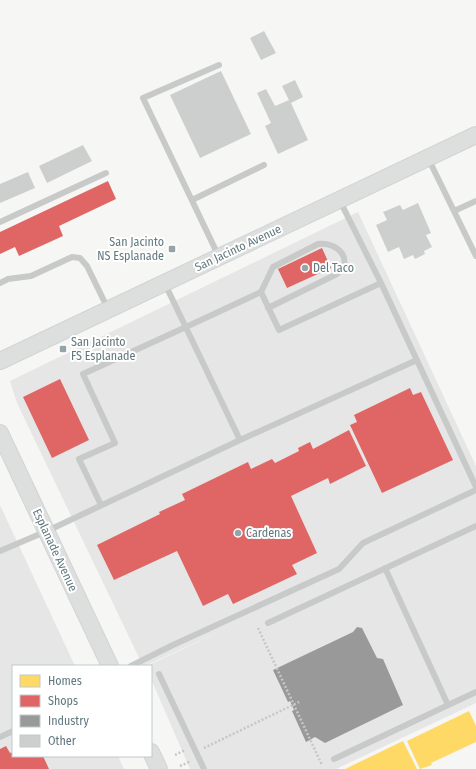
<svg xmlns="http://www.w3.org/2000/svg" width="476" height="769" font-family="'Fira Sans Condensed',sans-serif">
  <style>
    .built { fill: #e5e6e5 }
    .homes { fill: #ffd966 }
    .shops { fill: #e06666 }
    .industry { fill: #999 }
    .building { fill: #cdcfcf }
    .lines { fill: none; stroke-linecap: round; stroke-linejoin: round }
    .secondary-casing { stroke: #d2d3d3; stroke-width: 18 }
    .path { stroke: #c6c8c8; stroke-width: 2.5; stroke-dasharray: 2 2; stroke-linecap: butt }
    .lane { stroke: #c8caca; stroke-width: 6 }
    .secondary { stroke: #dddfdf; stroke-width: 16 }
    .poi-dot { fill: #96a4a8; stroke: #fff; stroke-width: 1.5 }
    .labels { text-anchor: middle; stroke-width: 4; stroke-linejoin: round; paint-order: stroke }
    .poi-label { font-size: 12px; fill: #62787f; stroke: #fff; text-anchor: start }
    .street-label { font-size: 12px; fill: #62787f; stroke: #fff }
  </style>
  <rect width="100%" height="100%" fill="#f6f6f5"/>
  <path class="built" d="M358,212l118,254v237l-140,66h-146l-39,-90v-13h-4l95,-45 -97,45h-2l-126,-263 -7,-22z
    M0,505l75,161h-62v90h105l6,13h-124z"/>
  <path class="homes" d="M469,711l7,15v16l-45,21 1,2 -12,4 -13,-28z
    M403,741l14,28h-72z"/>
  <path class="shops" d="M108,181l8,18 -57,27 4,10 -44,20 -4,-9 -15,7v-22z
    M322,248l9,20 -44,20 -9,-19z
    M60,379l29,61 -37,18 -29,-61z
    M410,388l3,7 8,-3 32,68 -71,33 -32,-68 7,-3 -3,-7z
    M349,430l17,36 -36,18 -2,-6 -37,18 26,57 -25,12 5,9 -64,30 -5,-10 -25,12 -26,-55 -63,29 -17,-35 63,-31 -1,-2 26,-12 -3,-6 66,-32 3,7 21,-10 3,4 24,-12 -1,-3 12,-6 3,7z
    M6,746l4,7 3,-1v4h30l6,13h-49v-20z"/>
  <path class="industry" d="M357,627l5,1 15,30 6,1 20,46 -78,38 -10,-6 -9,5 -14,-31 2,-1 -4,-9 -2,1 -15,-32 80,-38z"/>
  <path class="building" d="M264,31l12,22 -15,7 -11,-22z
    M221,71l30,63 -51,24 -30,-63z
    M295,80l8,17 -12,6 17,37 -30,14 -13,-28 6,-3 -14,-30 9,-4 9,17 14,-6 -7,-14z
    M83,145l9,16 -45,22 -8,-17z
    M28,172l7,16 -35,15v-19z
    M418,203l13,30 -5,2 6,12 -8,4 1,3 -10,5 -2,-4 -9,4 -5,-12 -11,5 -12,-27 11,-5 -4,-8 17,-7 3,5z"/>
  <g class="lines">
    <defs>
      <path id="secondary" d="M0,361l476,-226
        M0,433l110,233
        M151,752l8,17"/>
    </defs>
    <use href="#secondary" class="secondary-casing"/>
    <path class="path" d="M258,628l64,137
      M204,748l95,-46
      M175,755l10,-5
      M180,766l11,-5"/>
    <path class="lane" d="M219,65l-76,33 76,159
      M428,158l48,98
      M192,200l72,-35
      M340,201l41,82 95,204
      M454,211l22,-10
      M0,222l106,-49
      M0,283l8,-4 23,-3 41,-19 8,1 7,8 21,43
      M165,284l75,156
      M261,292l12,-25 45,-23c19,-3 37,16 19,30l-69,34
      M101,505l-22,-46 36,-16 -32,-69 103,-47 75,-35 18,38 102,-47
      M0,551l47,-20 193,-91 177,-80
      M385,568l63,137
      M268,623l208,-97
      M131,666l42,-21 166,-76 24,-26 113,-53
      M159,674l45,95
      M0,737l13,-6
      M334,759l142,-67"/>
    <use href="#secondary" class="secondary"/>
  </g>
  <g class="poi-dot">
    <rect x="168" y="245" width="8" height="8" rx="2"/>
    <circle cx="305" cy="268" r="4"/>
    <rect x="59" y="345" width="8" height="8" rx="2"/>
    <circle cx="238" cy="533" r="4"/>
  </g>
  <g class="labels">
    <g class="poi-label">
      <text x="164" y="246" text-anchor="end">San Jacinto<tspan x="164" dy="14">NS Esplanade</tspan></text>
      <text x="313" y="272">Del Taco</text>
      <text x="71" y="346">San Jacinto<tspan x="71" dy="14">FS Esplanade</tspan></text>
      <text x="246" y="537">Cardenas</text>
    </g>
    <g class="street-label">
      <text transform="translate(238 248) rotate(-25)" y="4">San Jacinto Avenue</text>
      <text transform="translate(55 550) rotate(65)" y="4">Esplanade Avenue</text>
    </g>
  </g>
  <rect x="12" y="665" width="140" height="92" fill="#ffffff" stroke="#c0c9cc"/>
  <rect x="20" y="675" width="20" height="12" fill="#ffd966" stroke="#c0c9cc"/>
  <text x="48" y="685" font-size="12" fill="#62787f">Homes</text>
  <rect x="20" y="695" width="20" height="12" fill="#e06666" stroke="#c0c9cc"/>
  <text x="48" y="705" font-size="12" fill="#62787f">Shops</text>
  <rect x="20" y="715" width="20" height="12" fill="#999999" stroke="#c0c9cc"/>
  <text x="48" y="725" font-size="12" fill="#62787f">Industry</text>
  <rect x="20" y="735" width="20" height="12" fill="#cdcfcf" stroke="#c0c9cc"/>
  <text x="48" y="745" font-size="12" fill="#62787f">Other</text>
</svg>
